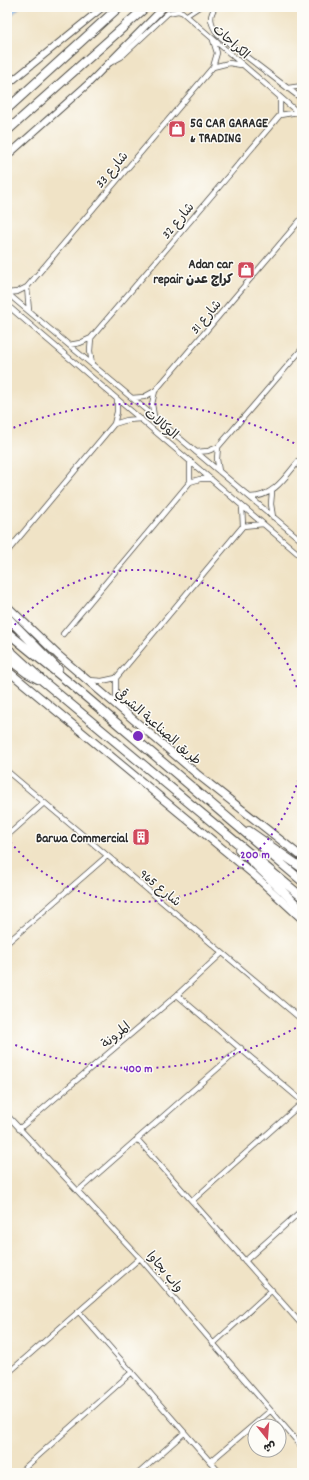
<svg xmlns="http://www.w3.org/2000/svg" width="309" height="1480" font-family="Dekko,'Playpen Sans Arabic',sans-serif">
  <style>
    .water { fill: #82bcf3; stroke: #56748f }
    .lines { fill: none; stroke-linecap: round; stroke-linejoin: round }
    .minor-casing { stroke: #494742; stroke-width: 6 }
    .tertiary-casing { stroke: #494742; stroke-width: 8 }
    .primary-casing { stroke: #494742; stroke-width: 9 }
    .trunk-casing { stroke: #494742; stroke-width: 10 }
    .minor { stroke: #fff; stroke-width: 4.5 }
    .tertiary { stroke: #fff; stroke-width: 6 }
    .primary { stroke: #fff; stroke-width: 7 }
    .trunk { stroke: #fff; stroke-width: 8 }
    .ring { fill: none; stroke: #7b2cbf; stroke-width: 2; stroke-dasharray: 2 4 }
    .labels { text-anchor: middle; stroke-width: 3; stroke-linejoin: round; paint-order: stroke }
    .street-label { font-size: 13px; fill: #2b2b2b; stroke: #fdfcf7 }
    .poi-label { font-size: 13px; font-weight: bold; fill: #2b2b2b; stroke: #fdfcf7; text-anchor: end }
    .centre { fill: #7b2cbf; stroke: #fdfcf7; stroke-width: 2 }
    .ring-label { font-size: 12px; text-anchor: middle; font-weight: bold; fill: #7b2cbf; stroke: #fdfcf7; stroke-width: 3; stroke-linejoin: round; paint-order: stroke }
  </style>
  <rect width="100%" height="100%" fill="#fdfcf7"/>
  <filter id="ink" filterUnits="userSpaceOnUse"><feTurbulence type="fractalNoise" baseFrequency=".025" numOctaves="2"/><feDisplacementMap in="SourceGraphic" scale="8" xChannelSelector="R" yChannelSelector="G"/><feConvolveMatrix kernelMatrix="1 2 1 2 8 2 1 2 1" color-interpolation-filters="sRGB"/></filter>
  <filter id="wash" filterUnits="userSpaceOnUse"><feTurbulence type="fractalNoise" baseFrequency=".012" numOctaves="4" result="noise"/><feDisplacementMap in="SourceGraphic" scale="16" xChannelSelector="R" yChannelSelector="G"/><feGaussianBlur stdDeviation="0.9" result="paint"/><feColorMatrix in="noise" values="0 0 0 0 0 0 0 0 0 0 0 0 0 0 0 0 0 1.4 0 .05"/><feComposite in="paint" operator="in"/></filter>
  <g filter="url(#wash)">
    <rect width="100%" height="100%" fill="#f0e3c6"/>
    <path class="water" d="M7,7h13l-13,13z"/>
  </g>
  <g filter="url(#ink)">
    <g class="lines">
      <defs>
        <path id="minor" d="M216,7c-9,9 -4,19 2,28l84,64
          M187,15l12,-8
          M110,63l11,-6 47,-44 10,-2 4,1 120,104
          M213,67l16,-4 12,2
          M288,88l14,-2
          M280,97v18
          M27,287l2,24
          M7,293l295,248
          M7,293l10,-1 10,-5 186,-220 4,-14 -4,-13
          M7,305l295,252
          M91,338l-1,13 2,13
          M69,345l11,-2 11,-5 189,-223 18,-3
          M132,398l12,-1 11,-6 147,-173
          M154,416l-2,-12 3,-13
          M114,424l13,-4 14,-1
          M218,447l-1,12 2,12
          M196,452l12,-1 10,-4 84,-98
          M190,482v-21
          M272,492l-1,12 2,13
          M250,497c25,0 37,-23 52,-40
          M242,506l1,20
          M7,552l107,-128 3,-12v-13
          M63,634l127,-152 10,-3h11
          M89,680l13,1 14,-3
          M116,703v-25l127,-152 20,-2
          M7,771l295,249
          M7,836l37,-33
          M7,943l100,-87
          M177,995l125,106
          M7,1115l133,143 162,189
          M19,1129l158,-134 45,-42
          M137,1139l165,186
          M78,1191l163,-143
          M192,1201l110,-98
          M245,1261l57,-51
          M79,1312l141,161
          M213,1344l59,-54
          M7,1374l133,-116
          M210,1462l60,-51
          M19,1473l113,-101
          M139,1473l45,-40"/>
        <path id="tertiary" d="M7,85l96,-78
          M7,156l82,-73 75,-76"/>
        <path id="primary" d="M7,606l51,49 139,119 105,83
          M7,670l246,204 49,45"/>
        <path id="trunk" d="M7,109l112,-102
          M7,131l139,-124
          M7,617l51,52
          M7,632l65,53 230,196
          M7,648l37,34 258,215
          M7,658l20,15 11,6
          M249,831l53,37
          M239,849l63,61"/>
      </defs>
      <use href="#minor" class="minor-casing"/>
      <use href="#tertiary" class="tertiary-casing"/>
      <use href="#primary" class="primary-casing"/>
      <use href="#trunk" class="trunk-casing"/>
      <use href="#minor" class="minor"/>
      <use href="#tertiary" class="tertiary"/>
      <use href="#primary" class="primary"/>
      <use href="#trunk" class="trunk"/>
    </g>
  </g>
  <g class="ring">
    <path d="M302 762A166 166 0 0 1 7 838M7 634A166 166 0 0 1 302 710"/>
    <path d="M301 1025A332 332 0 0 1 8 1042M8 430A332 332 0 0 1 301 447"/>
  </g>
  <defs>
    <symbol id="shop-square" viewBox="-11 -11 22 22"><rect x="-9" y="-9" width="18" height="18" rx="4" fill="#d1495b" stroke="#fdfcf7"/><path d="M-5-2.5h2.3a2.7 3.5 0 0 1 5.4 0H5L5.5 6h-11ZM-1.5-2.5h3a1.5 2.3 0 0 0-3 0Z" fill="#fff"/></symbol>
    <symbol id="building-square" viewBox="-11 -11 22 22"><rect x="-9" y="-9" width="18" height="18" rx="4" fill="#d1495b" stroke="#fdfcf7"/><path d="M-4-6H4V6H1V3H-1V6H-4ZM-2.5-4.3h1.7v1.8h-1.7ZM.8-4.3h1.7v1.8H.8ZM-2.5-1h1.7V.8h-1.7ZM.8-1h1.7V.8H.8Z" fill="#fff"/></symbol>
  </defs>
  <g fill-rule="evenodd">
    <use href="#shop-square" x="167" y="119" width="20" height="20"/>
    <use href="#shop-square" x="236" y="260" width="20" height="20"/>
    <use href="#building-square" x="131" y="827" width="20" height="20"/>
  </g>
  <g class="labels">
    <g class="street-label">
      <text transform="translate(232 41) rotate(42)" y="5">الكراجات</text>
      <text transform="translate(111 169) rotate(-50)" y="5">شارع 33</text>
      <text transform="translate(177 220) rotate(-50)" y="5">شارع 32</text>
      <text transform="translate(205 316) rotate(-50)" y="5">شارع 31</text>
      <text transform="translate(162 423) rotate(40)" y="5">الوكالات</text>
      <text transform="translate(159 726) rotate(41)" y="5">طريق الصناعية الشرقي</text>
      <text transform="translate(161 887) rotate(40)" y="5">شارع 965</text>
      <text transform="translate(115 1034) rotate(-40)" y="5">المرونة</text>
      <text transform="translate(166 1271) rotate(50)" y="5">واب بجاوا</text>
    </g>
    <g class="poi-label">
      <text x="190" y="127" text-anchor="start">5G CAR GARAGE<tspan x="190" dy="15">&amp; TRADING</tspan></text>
      <text x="233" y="268">Adan car<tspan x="233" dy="15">repair كراج عدن</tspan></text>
      <text x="128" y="842">Barwa Commercial</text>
    </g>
  </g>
  <circle cx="138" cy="736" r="6" class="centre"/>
  <g class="ring-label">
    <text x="255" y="858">200 m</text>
    <text x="138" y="1072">400 m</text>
  </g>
  <rect width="309" height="1480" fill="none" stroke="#fdfcf7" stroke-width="24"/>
  <g transform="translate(267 1438) rotate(163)"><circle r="19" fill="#fdfcf7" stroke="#a9a8a5"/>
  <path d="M0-3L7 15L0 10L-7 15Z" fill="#d1495b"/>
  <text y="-6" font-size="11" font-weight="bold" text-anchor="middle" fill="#2b2b2b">ش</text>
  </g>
</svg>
